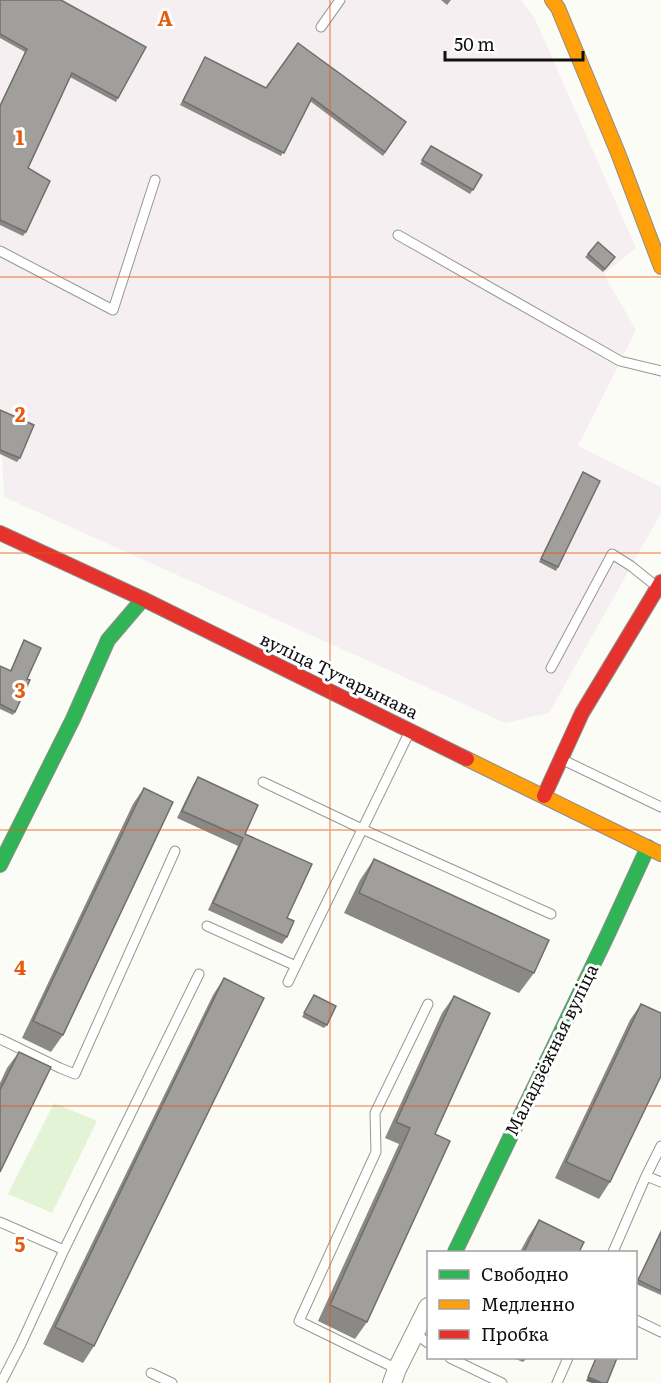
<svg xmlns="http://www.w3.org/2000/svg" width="661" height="1383" font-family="Literata,serif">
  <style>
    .industrial { fill: #f5eff2 }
    .green { fill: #e2f3d6 }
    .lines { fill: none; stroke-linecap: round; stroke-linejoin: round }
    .lane-casing { stroke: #979795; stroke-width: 11 }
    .street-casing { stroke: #979795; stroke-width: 20 }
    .fast-casing { stroke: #8d8d8b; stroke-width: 16 }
    .slow-casing { stroke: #8d8d8b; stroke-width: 16 }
    .jam-casing { stroke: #8d8d8b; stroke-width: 16 }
    .lane { stroke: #fffffe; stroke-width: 9 }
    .street { stroke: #fffffe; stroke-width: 18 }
    .fast { stroke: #30b455; stroke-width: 14 }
    .slow { stroke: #ff9f0a; stroke-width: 14 }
    .jam { stroke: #e5322d; stroke-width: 14 }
    .wall { fill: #8a8986 }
    .shaded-wall { fill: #706f6d }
    .building { fill: #a09f9c; stroke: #706f6d; stroke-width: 1.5 }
    .grid { fill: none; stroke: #e8590c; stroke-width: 1.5; stroke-opacity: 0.55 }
    .labels { text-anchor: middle; stroke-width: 6; stroke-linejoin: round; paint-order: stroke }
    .street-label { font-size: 18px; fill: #111; stroke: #fff }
    .grid-label { font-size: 20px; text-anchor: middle; font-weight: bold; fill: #e8590c; stroke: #fff; stroke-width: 6; stroke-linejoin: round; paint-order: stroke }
  </style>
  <rect width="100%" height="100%" fill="#fcfcf7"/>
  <path class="industrial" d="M0,0h521l14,19 101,229 -32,26 32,56 -58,116 83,41v26l-112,200 -44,10 -41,-19 -460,-207 -2,-42 -2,-1z"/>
  <path class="green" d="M54,1103l43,18 -45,92 -44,-19z"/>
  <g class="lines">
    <defs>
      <path id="lane" d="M321,27l19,-27
        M398,235l222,126 41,10
        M0,251l113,59 42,-130
        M551,668l61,-114 19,12 25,20
        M563,760l98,47
        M263,782l99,47 189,85
        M207,926l89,40
        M288,982l122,-251
        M0,1039l60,29 15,6 100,-223
        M646,1176l15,6
        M0,1222l64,28
        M613,1252l33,-76 15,-30
        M636,1320l25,12
        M416,1334l12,9
        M450,1358l52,25
        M397,1369l-98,-48 77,-169 -1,-39 53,-109
        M151,1373l21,10
        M1,1383l20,-39 43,-94 135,-276
        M557,1383l11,-25"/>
      <path id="street" d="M392,1383l5,-14 31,-62"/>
      <path id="fast" d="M0,865l73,-146 35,-79 35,-41
        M455,1252l152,-316 41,-89"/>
      <path id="slow" d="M552,0l6,8 60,145 43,114
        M467,759l194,95"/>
      <path id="jam" d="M0,533l143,66 324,160
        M544,796l38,-83 79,-131"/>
    </defs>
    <use href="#lane" class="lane-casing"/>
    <use href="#street" class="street-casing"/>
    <use href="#fast" class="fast-casing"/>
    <use href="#slow" class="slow-casing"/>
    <use href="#jam" class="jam-casing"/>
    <use href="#lane" class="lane"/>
    <use href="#street" class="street"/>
    <use href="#fast" class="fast"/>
    <use href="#slow" class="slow"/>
    <use href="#jam" class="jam"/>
  </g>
  <path class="wall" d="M0,0l118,98 -2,4 -46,-25 -42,91 -2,64 -3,4 -23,-11v-120l25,-53 -25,-14z
    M441,0h10l-4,5z
    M298,43l108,79 -23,34 -73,-55 -29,55 -101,-51 25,-48 61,31z
    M431,146l51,29 -12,19 -50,-30z
    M588,254l25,6 -10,12 -18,-15z
    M0,410l20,48 -3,4 -17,-8z
    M583,472l-25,95 -2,4 -17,-9z
    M24,640l3,39 -12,33 -2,3 -13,-6v-43l10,5z
    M198,777l47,57 42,103 -5,7 -74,-34 30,-64 -61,-28 16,-33z
    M144,788l-81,247 -12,17 -29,-14 111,-234z
    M374,859l160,114 -15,20 -175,-80 16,-33z
    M224,978l-130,368 -11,17 -40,-19 170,-349z
    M314,995l13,30 -3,3 -22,-11z
    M454,996l-19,138 -68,188 -12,17 -37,-18 81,-177 -14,-6 57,-125z
    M641,1004l-31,178 -11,17 -44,-21 75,-158z
    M19,1052l-19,120v-89l7,-15z
    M539,1220l40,32h-59l8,-15z
    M661,1230v65l-25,-11z
    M513,1358h14l-4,4z"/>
  <path class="shaded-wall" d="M588,1377l14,6h-10l-6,-2z"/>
  <path class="building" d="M0,0h61l85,47 -28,51 -46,-25 -44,95 22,13 -24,51 -26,-12v-114l27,-57 -27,-15z
    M298,43l108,79 -21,30 -73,-54 -28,55 -101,-52 22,-44 61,31z
    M431,146l51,29 -9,15 -51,-30z
    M598,242l17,15 -10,12 -17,-15z
    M0,410l34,15 -14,33 -20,-8z
    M583,472l17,9 -42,86 -17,-8z
    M24,640l17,8 -14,31 3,1 -15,32 -15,-8v-38l11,5z
    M198,777l60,28 -13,29 67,30 -25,54 7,3 -7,16 -74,-34 30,-65 -61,-27z
    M144,788l29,14 -110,233 -30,-14z
    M374,859l175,81 -15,33 -175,-80z
    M224,978l40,20 -170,348 -39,-19z
    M314,995l22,11 -9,19 -23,-12z
    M454,996l36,17 -55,121 15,7 -83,181 -37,-17 80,-177 -14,-6z
    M641,1004l20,9v63l-51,106 -44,-20z
    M19,1052l32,15 -51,105v-82z
    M539,1220l45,22 -5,10h-55z
    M661,1232v59l-23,-11z
    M596,1358h21l-10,25h-5l-14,-6z"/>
  <path class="grid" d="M330,0v1383M0,277h661M0,553h661M0,830h661M0,1106h661"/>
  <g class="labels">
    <g class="street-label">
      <text transform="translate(339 676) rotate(26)" y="6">вуліца Тутарынава</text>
      <text transform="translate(552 1050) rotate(-64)" y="6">Маладзёжная вуліца</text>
    </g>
  </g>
  <g class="grid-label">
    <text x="165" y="26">A</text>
    <text x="20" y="145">1</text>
    <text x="20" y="422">2</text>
    <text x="20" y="698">3</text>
    <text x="20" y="975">4</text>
    <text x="20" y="1252">5</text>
  </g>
  <rect x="427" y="1251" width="210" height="108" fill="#ffffff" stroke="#a0a0a0" stroke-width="1.5"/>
  <rect x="439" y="1270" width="30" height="9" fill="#30b455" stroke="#a0a0a0" stroke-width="1.5"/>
  <text x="481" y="1281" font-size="18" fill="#111111">Свободно</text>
  <rect x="439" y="1300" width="30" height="9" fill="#ff9f0a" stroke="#a0a0a0" stroke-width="1.5"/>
  <text x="481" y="1311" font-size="18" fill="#111111">Медленно</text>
  <rect x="439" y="1330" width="30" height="9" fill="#e5322d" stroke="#a0a0a0" stroke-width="1.5"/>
  <text x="481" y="1341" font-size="18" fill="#111111">Пробка</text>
  <path d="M445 51v9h138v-9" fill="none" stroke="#111111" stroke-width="3"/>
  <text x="454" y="51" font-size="18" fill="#111111" stroke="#ffffff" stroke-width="4.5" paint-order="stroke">50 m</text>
</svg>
